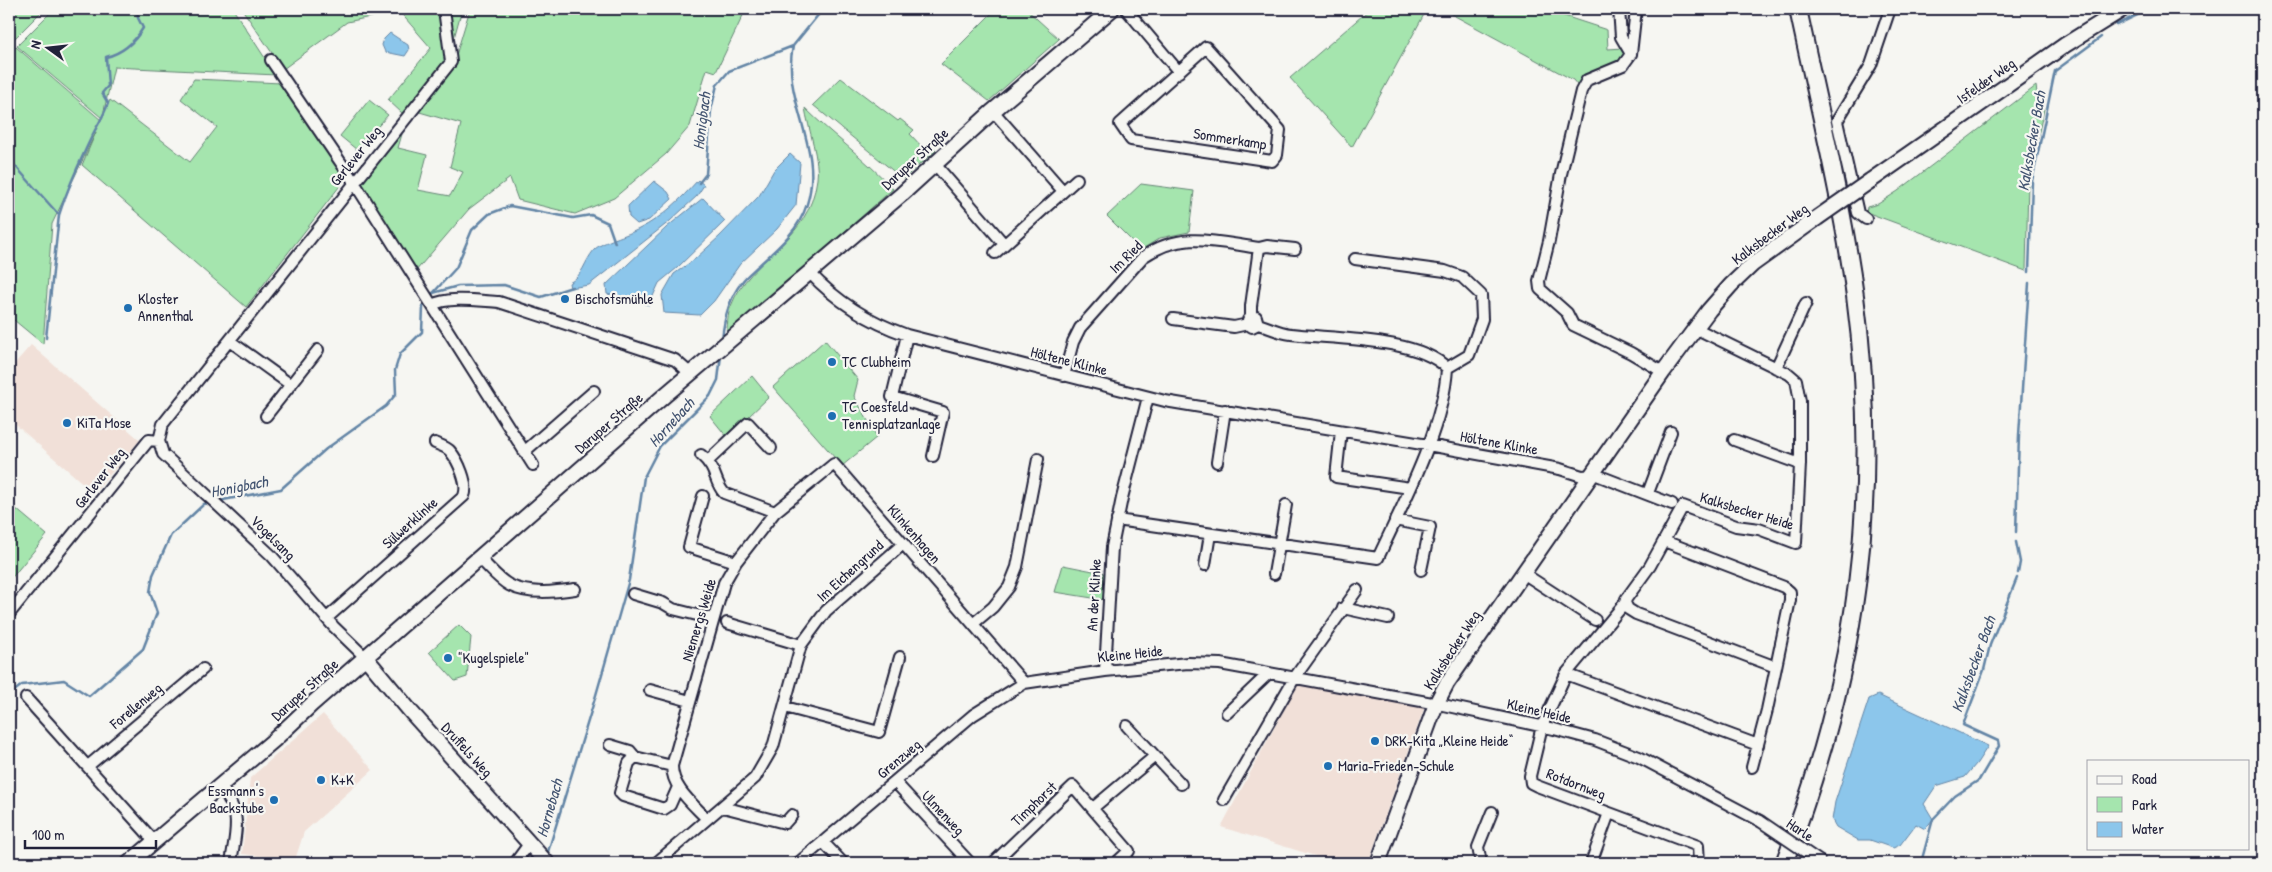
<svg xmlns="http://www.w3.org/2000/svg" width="2272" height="872" font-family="'Patrick Hand',sans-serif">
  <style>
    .built { fill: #f1e0d8 }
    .green { fill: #a5e5ae; stroke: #648474 }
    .water { fill: #8cc6eb; stroke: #6284a5 }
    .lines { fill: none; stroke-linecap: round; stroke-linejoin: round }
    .stream { stroke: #6284a5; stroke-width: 2.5 }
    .minor-casing { stroke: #22223b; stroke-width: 14 }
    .tertiary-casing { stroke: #22223b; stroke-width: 18 }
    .primary-casing { stroke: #22223b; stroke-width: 20 }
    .minor { stroke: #f6f6f2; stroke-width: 10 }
    .tertiary { stroke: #f6f6f2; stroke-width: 14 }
    .primary { stroke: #f6f6f2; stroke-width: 16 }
    .minor-bridge-casing { stroke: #22223b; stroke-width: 14; stroke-linecap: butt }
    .tertiary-bridge-casing { stroke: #22223b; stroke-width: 18; stroke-linecap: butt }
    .minor-bridge { stroke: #f6f6f2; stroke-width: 10 }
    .tertiary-bridge { stroke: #f6f6f2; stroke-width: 14 }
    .poi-dot { fill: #1f6fb2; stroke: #f6f6f2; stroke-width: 2 }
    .labels { text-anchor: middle; stroke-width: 4.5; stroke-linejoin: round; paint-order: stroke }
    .street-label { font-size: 15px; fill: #22223b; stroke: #f6f6f2 }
    .poi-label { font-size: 15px; fill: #22223b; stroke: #f6f6f2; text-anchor: start }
    .water-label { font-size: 16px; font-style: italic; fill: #425370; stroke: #f6f6f2 }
  </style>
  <rect width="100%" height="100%" fill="#f6f6f2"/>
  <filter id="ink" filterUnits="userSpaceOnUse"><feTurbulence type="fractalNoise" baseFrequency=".02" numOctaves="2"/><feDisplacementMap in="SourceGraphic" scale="10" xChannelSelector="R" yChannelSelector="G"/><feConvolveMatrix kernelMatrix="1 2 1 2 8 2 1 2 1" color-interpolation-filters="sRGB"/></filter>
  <g filter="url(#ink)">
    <path class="built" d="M31,345l109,95 -46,53 -85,-74v-49z
      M1299,682l126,24 -57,157h-30l-117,-36z
      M323,714l50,56 -69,62 -9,28 -53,-6 8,-76z"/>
    <path class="green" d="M9,9h35l-35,35z
      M54,9h179l43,66 -162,-8 -11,48 7,-15 80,62 27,-35 -36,-28 13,-20 87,4 65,95 -100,129 -164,-142 14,-33 -44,92 -9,120 -34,-28v-262l7,-7 85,73 1,-2 -85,-72z
      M242,9h200l5,52 -44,53 -15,-14 43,-52 -32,-37 -52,11 -64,47z
      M450,9h12l-8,29z
      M470,9h276l-30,63 -9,-3 -17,57 -24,28 -52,44 -39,16 -57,-14 -8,-22 -41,31 -54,63 -58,-89 41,-50 4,1 -4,14 29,7 -9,35 32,6 13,-24 -13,-5 11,-43 -45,-13 38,-49z
      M996,9h30l33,30 -70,62 -48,-37z
      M1370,9h57l-75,138 -62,-69z
      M1442,9h101l64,21 1,19 15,-1 5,6c-12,17 -34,16 -50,32l-5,-6z
      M841,78l57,43 2,-2 14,11 -4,4 14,15 6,-5 6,6 -33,29 -90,-74z
      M2036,86l3,21 5,2 -16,71 -2,91 -160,-59 1,-5 11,-3 20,-13z
      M369,100l19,15 -31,35 -17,-14z
      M805,108c28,28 61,51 88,81l-167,147c2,-10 1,-22 5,-30 19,-50 78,-62 86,-127 3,-17 -9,-52 -12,-71z
      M1141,184l53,7 -5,41 -29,6 -19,12 -34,-34z
      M825,340l33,40 -4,16 23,41 -35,29 -69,-79z
      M752,376l17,21 -42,40 -17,-21z
      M9,503l38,32 -38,46z
      M1063,565l45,9 -3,26 -50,-8z
      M459,625l12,12 -4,40 -12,4 -26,-29z"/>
    <path class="water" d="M390,33l18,12 1,5 -4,6 -20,-4 -3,-7 2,-6z
      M790,154l10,9 -4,42 -19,24 -37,35 -26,37 -14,14 -36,-2 -2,-18 12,-21 21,-15 25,-23 39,-40 15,-26z
      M698,180l6,5 -7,11 -27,25 -81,64 -19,3 -1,-5c14,-7 15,-21 25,-33 7,-8 34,-15 45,-21 24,-12 41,-29 59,-49z
      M654,181l14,11 4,7 -23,21 -12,4 -8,-7 -1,-11z
      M703,198l22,23 -48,47 -18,15 -10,22 -42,-11 -1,-9 61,-58z
      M1878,695l110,51 -11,17 -12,14 -29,9 -12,18 9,15 -8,10 -9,-5 -16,21 -7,3 -23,-8h-12l-22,-13 -4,-7 3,-18 34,-103z"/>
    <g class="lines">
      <path class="stream" d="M2116,25l34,-16
        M9,159l50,56 -13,123
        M699,183l7,-9 5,-64 6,-25 12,-14 64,-25 30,-37
        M59,215c9,-28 21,-54 34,-81 5,-10 12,-20 15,-31l-6,-10 6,-7 -2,-29c16,-4 28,-14 37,-29l-5,-10 -1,-9
        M2029,272l3,-91 23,-110 46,-34
        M434,292l22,-24 16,-38 17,-16 21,-8 63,12 18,-3 17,8 7,20
        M430,298l3,-5 25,-7 46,-1 37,12 31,-10
        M722,339c2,-20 7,-41 20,-57 4,-6 11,-11 16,-16 20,-18 41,-36 49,-62 18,-57 -26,-104 -14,-158
        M218,501l63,-12 45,-40 60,-43 10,-12 -1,-24 5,-16 22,-22 1,-25 4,-5
        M2016,532l3,-97 10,-152
        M2016,542l4,20 -2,11
        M9,695l13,-10 42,-5 25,16 54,-47 14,-36 -7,-21 3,-17 18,-40 33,-31 6,-1
        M547,855l49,-160 33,-115 15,-103 16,-31 50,-50 8,-16 3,-25
        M1922,859l11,-40 22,-23 24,-16 20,-34 -1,-5 -35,-16 21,-55 6,-25 27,-67"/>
      <defs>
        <path id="minor" d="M1126,9l53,63
          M1619,9l2,28 10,17
          M1636,9l-5,45 -8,11 -36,15 -6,11 -20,83 -12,67 -10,40 1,8 27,24 6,12 58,28 32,19
          M1206,47l74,83 -3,25 -5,6 -141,-21 -11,-16z
          M271,60l83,122 179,283
          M993,111l70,80
          M934,163l70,81
          M1866,219l-8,-6 -21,-92 34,-56 19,-56
          M995,253l82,-74
          M809,272c28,30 60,50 98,63l258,66 263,44 132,24 22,7 15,-1 75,29
          M432,305c17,-9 48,-4 67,-3l176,58 16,14
          M1251,317v-11l8,-58
          M1173,319l61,8 14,-3
          M1258,324l-2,-7h-5l-3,3v4l4,3 6,-3c10,3 22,9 33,10 41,5 126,3 156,34
          M1695,328l94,46 7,6 4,21v63l-4,79 -37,-14 -23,-3 -53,-20 -33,60 -24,33 -1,4 -59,71 -24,52 -12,50 1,7 6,3 161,60 1,17
          M907,335l-15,62 51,15 -10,44
          M230,341l61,44
          M1776,368l30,-65
          M1064,376l9,-34 7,-14 63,-71c39,-27 73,-15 116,-9l8,-2 28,3
          M266,416l52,-66
          M1341,431l-5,46 74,11
          M1734,440l66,24
          M159,441l4,13 108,101 63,72 32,31
          M524,452l70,-61
          M701,455c17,15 12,25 23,38l51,19
          M708,461l40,-38 23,25
          M1217,462l8,-52
          M1648,493l23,-61
          M703,496l-14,51 47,15
          M1117,520l261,38c25,-54 66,-131 69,-190l22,-13 13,-36 -1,-24 -19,-18 -17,-6 -90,-12
          M1395,520l35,7 -9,43
          M1664,541l120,46 6,5v8l-23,110 -15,57
          M480,559c9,8 18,20 29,26 19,10 46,7 66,4
          M1205,565l5,-31
          M1523,573l72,47
          M1274,574l12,-69
          M633,594l30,9 10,6 40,10
          M1625,603l3,6 8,5 140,53
          M1343,608l45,10
          M9,614l140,-174 10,1 4,-17 288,-362 -7,-53
          M327,618l137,-122c5,-12 -6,-36 -14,-45 -3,-4 -11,-6 -15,-8
          M727,623l74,22
          M974,623l19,-16 16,-20 8,-20 21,-108
          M1105,671l7,-124 10,-49 26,-101
          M1566,674l192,71
          M650,690l40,11
          M26,698l128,143
          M785,707l94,25 21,-75
          M1227,713l42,-40
          M1127,726l54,58
          M610,745l20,6 5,6
          M88,766l115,-97
          M672,766l-37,-9 -6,6 -9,30 3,3 41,13 6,-4 8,-18
          M895,782l75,81
          M220,785c23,32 16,42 11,78
          M1224,800l71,-123 62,-87
          M723,807l62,16 7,-8
          M1093,808l62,-52
          M707,819c-14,-15 -35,-31 -35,-53l52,-183 12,-21 39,-50 59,-48 190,219
          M823,842l20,21
          M515,863l14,-19
          M656,863l99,-85 18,-31 28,-102 25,-34 77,-67
          M798,863l175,-148 51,-32 81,-12 83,-8 32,1 223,41 111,24 41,11 44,17 121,64
          M993,863l80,-77 56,65 -13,12
          M1481,863l-3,-16 14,-35
          M1591,863l18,-50"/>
        <path id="tertiary" d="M1870,181l195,-136 58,-36
          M366,658l45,54 136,151
          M129,863l145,-123 38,-36 352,-308 238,-202 91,-83 119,-102
          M1378,863l58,-159 11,-21 216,-311 46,-62 22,-25 22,-21 64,-46"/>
        <path id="primary" d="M1784,863c73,-188 98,-366 71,-567 -13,-96 -37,-192 -57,-287"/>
      </defs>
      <use href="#minor" class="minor-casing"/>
      <use href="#tertiary" class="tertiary-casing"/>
      <use href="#primary" class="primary-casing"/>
      <use href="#minor" class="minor"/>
      <use href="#tertiary" class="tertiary"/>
      <use href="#primary" class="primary"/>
      <defs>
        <path id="minor-bridge" d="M1760,821l62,42"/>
        <path id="tertiary-bridge" d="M1817,218l53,-37"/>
      </defs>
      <use href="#minor-bridge" class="minor-bridge-casing"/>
      <use href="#tertiary-bridge" class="tertiary-bridge-casing"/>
      <use href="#minor-bridge" class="minor-bridge"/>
      <use href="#tertiary-bridge" class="tertiary-bridge"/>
    </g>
  </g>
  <g class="poi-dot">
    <circle cx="565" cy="299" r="5"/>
    <circle cx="128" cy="308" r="5"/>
    <circle cx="832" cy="362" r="5"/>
    <circle cx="832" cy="416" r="5"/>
    <circle cx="67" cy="423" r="5"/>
    <circle cx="448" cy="658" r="5"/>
    <circle cx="1375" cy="741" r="5"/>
    <circle cx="1328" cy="766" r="5"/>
    <circle cx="321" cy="780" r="5"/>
    <circle cx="274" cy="800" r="5"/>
  </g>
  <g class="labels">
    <g class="street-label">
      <text transform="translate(1986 81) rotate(-35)" y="5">Isfelder Weg</text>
      <text transform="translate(1230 139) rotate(9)" y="5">Sommerkamp</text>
      <text transform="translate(356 156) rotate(-51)" y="5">Gerlever Weg</text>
      <text transform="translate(915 159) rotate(-42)" y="5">Daruper Straße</text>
      <text transform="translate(1770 234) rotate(-37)" y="5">Kalksbecker Weg</text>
      <text transform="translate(1126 257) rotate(-44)" y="5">Im Ried</text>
      <text transform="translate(1069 361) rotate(14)" y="5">Höltene Klinke</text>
      <text transform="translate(609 423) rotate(-41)" y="5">Daruper Straße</text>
      <text transform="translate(1499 443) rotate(10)" y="5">Höltene Klinke</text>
      <text transform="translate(100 478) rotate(-52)" y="5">Gerlever Weg</text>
      <text transform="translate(1747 511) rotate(17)" y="5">Kalksbecker Heide</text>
      <text transform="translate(410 523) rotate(-42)" y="5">Sülwerklinke</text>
      <text transform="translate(914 534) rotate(49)" y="5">Klinkenhagen</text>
      <text transform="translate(273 538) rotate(45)" y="5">Vogelsang</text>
      <text transform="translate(850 571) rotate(-42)" y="5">Im Eichengrund</text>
      <text transform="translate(1094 595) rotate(-87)" y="5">An der Klinke</text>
      <text transform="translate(699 620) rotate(-73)" y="5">Niemergs Weide</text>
      <text transform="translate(1452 650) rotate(-57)" y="5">Kalksbecker Weg</text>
      <text transform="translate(1130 654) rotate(-6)" y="5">Kleine Heide</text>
      <text transform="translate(305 690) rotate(-42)" y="5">Daruper Straße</text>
      <text transform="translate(136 706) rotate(-40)" y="5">Forellenweg</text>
      <text transform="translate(1539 711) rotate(13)" y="5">Kleine Heide</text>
      <text transform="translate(467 750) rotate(48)" y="5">Druffels Weg</text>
      <text transform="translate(899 759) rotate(-40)" y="5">Grenzweg</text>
      <text transform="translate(1576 784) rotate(21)" y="5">Rotdornweg</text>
      <text transform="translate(1034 804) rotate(-44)" y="5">Timphorst</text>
      <text transform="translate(943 813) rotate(47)" y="5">Ulmenweg</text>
      <text transform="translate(1800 830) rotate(34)" y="5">Harle</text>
    </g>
    <g class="poi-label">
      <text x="138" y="304">Kloster<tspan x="138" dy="17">Annenthal</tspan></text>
      <text x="575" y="304">Bischofsmühle</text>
      <text x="842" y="367">TC Clubheim</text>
      <text x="842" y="412">TC Coesfeld<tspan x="842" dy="17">Tennisplatzanlage</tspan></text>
      <text x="77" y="428">KiTa Mose</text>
      <text x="458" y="663">"Kugelspiele"</text>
      <text x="1385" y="746">DRK-Kita „Kleine Heide“</text>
      <text x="1338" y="771">Maria-Frieden-Schule</text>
      <text x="331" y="785">K+K</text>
      <text x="264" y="796" text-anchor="end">Essmann's<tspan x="264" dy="17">Backstube</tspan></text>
    </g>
    <g class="water-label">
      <text transform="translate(701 121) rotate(-83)" y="6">Honigbach</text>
      <text transform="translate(2031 141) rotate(-80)" y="6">Kalksbecker Bach</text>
      <text transform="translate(671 422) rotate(-48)" y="6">Hornebach</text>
      <text transform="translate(239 486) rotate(-11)" y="6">Honigbach</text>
      <text transform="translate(1973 664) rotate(-70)" y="6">Kalksbecker Bach</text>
      <text transform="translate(549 808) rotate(-74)" y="6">Hornebach</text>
    </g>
  </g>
  <rect width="2272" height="872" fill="none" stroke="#f6f6f2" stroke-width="30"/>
  <rect x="15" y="15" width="2242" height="842" fill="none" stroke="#22223b" stroke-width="2" filter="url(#ink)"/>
  <rect x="2087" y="760" width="162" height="90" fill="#f6f6f2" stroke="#a1a1a9"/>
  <rect x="2097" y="776" width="25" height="8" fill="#f6f6f2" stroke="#a1a1a9"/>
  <text x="2132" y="784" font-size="15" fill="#22223b">Road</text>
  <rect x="2097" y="797" width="25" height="15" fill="#a5e5ae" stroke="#a1a1a9"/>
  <text x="2132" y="810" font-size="15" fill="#22223b">Park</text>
  <rect x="2097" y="822" width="25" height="15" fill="#8cc6eb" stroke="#a1a1a9"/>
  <text x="2132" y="834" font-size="15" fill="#22223b">Water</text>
  <g transform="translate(48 48) rotate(285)" stroke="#f6f6f2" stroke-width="4" paint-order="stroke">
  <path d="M0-4L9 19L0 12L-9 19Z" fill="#22223b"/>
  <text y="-8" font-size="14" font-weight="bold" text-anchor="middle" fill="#22223b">N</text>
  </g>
  <path d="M25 840v8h131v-8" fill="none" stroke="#22223b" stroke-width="2.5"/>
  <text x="32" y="840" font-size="15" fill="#22223b" stroke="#f6f6f2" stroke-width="4" paint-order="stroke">100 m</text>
</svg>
